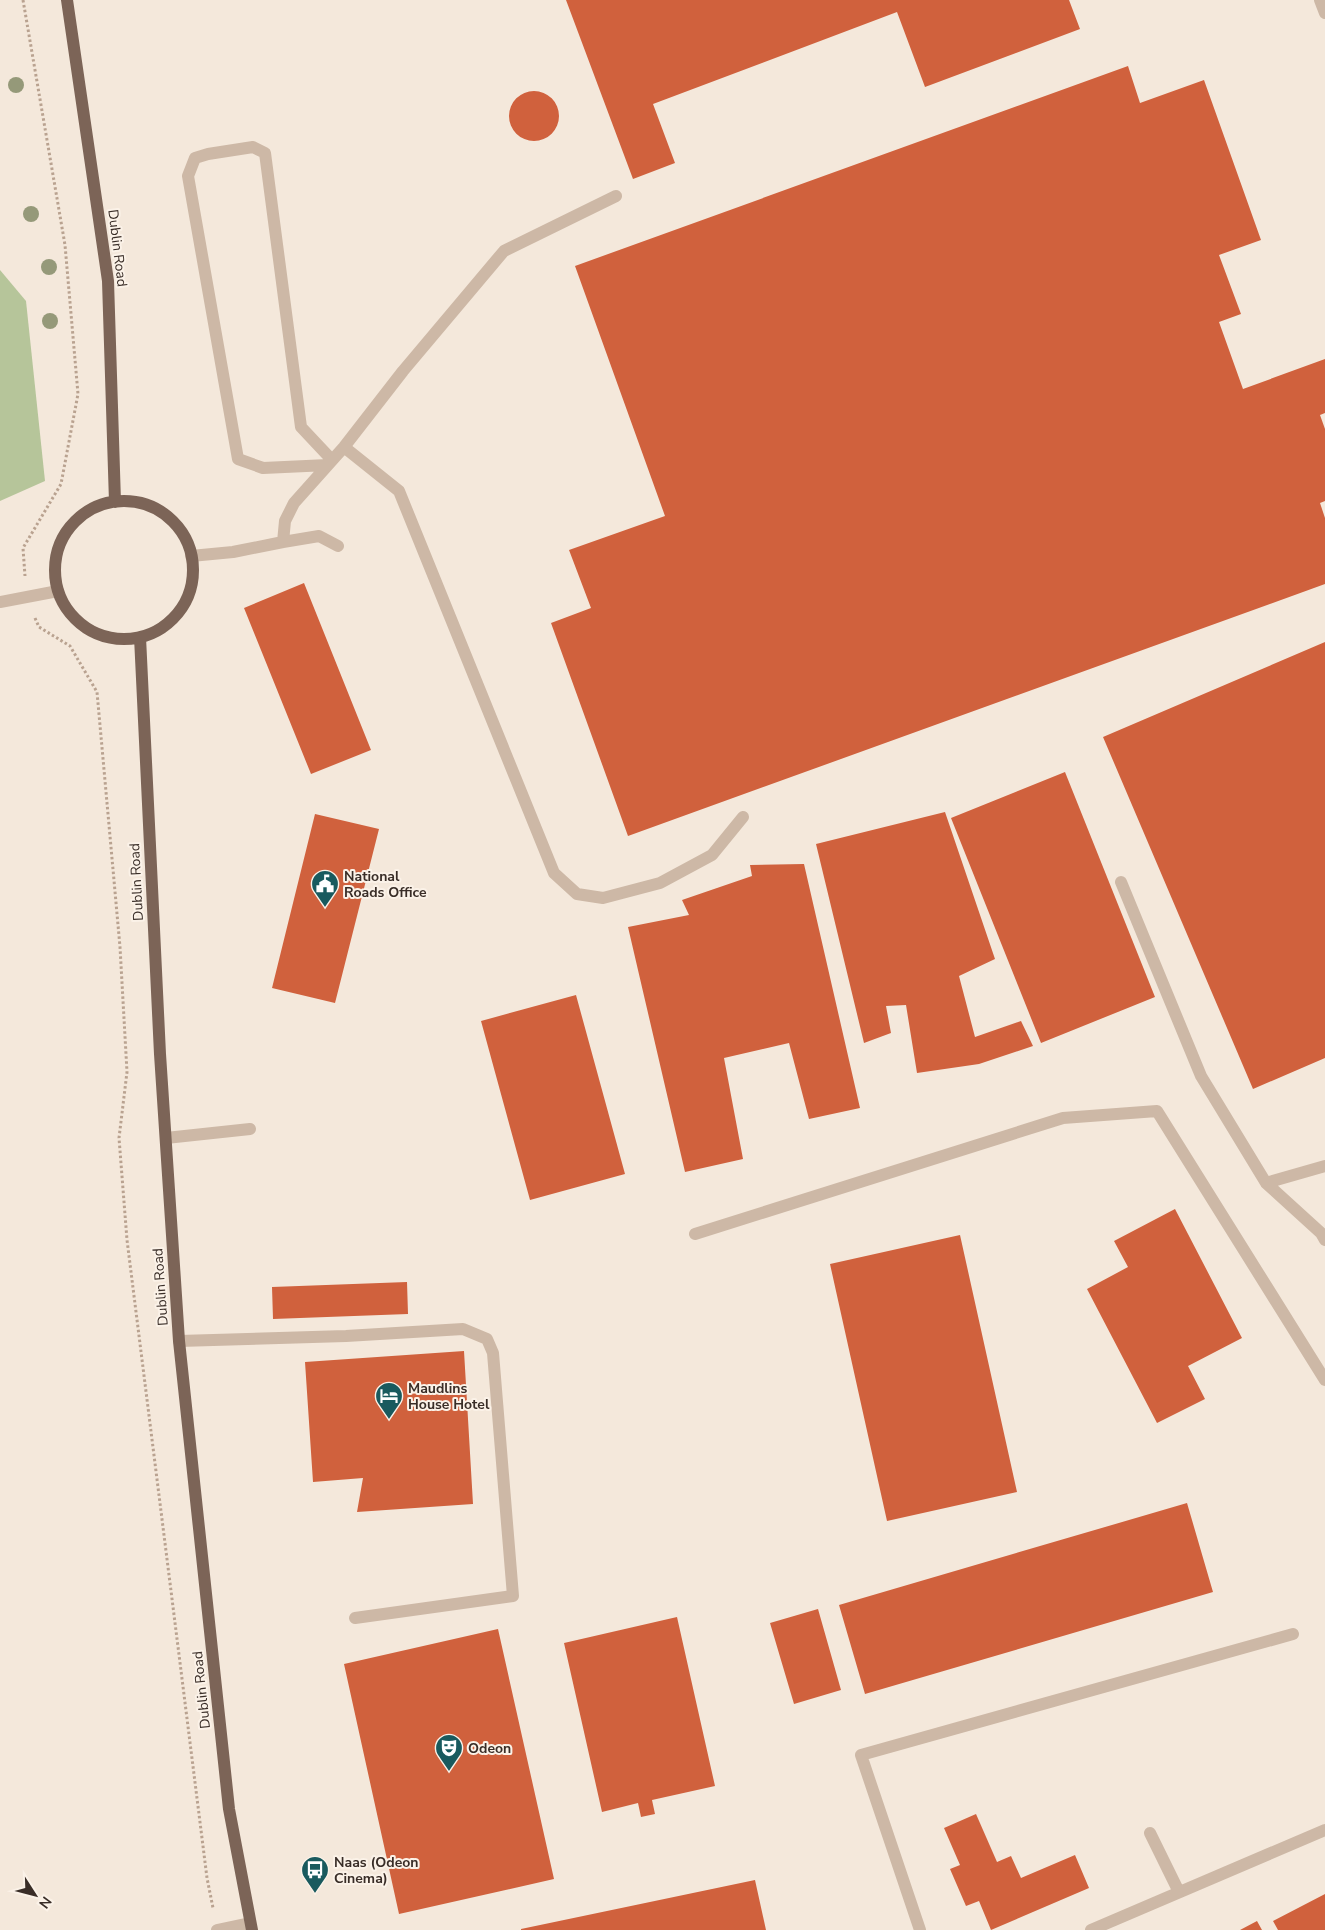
<svg xmlns="http://www.w3.org/2000/svg" width="1325" height="1930" font-family="'Nunito Sans',sans-serif">
  <style>
    .green { fill: #b6c59a }
    .building { fill: #d0613d }
    .lines { fill: none; stroke-linecap: round; stroke-linejoin: round }
    .path { stroke: #b9a290; stroke-width: 3; stroke-dasharray: 2.5 2.5; stroke-linecap: butt }
    .minor { stroke: #cdb8a6; stroke-width: 12 }
    .major { stroke: #7c6457; stroke-width: 12 }
    .tree { fill: #959979 }
    .labels { text-anchor: middle; stroke-width: 4; stroke-linejoin: round; paint-order: stroke }
    .street-label { font-size: 14px; fill: #392d27; stroke: #fbf2e8 }
    .poi-label { font-size: 14px; font-weight: bold; fill: #392d27; stroke: #fbf2e8; text-anchor: start }
  </style>
  <rect width="100%" height="100%" fill="#f4e8db"/>
  <path class="green" d="M0,270l26,31 19,180 -45,20z"/>
  <path class="building" d="M566,0h503l11,29 -155,58 -28,-75 -244,92 22,59 -42,16z
    M1128,66l12,37 64,-23 57,160 -42,15 22,59 -22,8 24,67 82,-30v54l-5,2 5,14v72l-5,2 5,15v66l-697,252 -77,-213 40,-15 -22,-58 96,-34 -90,-250z
    M509 116a25 25 0 1 1 50 0a25 25 0 1 1-50 0Z
    M304,583l67,167 -60,24 -67,-166z
    M1325,642v416l-72,31 -150,-352z
    M1065,772l90,225 -114,46 -90,-225z
    M945,812l50,147 -36,17 16,61 46,-16 12,25 -54,18 -62,9 -11,-68 -20,1 5,27 -27,10 -48,-199z
    M315,814l64,15 -44,174 -63,-15z
    M804,864l56,244 -51,11 -20,-76 -65,15 19,101 -58,13 -57,-245 61,-12 -7,-15 70,-24 -2,-11z
    M576,995l49,179 -95,26 -49,-179z
    M1175,1209l67,129 -54,28 17,33 -48,24 -70,-134 41,-22 -14,-26z
    M960,1235l57,257 -130,29 -57,-257z
    M407,1282l1,32 -135,5 -1,-32z
    M464,1351l9,153 -116,8 6,-34 -50,4 -8,-120z
    M1187,1503l26,89 -348,102 -26,-89z
    M818,1609l23,81 -47,14 -24,-81z
    M677,1617l38,169 -63,14 3,14 -14,3 -3,-14 -36,9 -38,-169z
    M498,1629l56,250 -155,35 -55,-250z
    M976,1814l21,48 14,-6 10,22 54,-23 14,33 -98,42 -12,-29 -13,5 -16,-37 10,-4 -16,-37z
    M755,1880l11,50h-245v-1z
    M1325,1894v36h-47l-5,-9z
    M1257,1921l5,9h-22z"/>
  <g class="lines">
    <path class="path" d="M23,0l42,245 13,149 -17,90 -38,64 2,28
      M35,618l4,9 31,19 27,46 23,255 7,125 -8,66 8,102 80,638 6,30"/>
    <path class="minor" d="M1320,0l5,13
      M344,447l55,44 155,382 23,21 26,4 57,-15 52,-28 31,-38
      M328,465l-65,3 -25,-9 -50,-283 7,-18 13,-4 45,-7 12,6 36,274 31,33
      M283,542l36,-6 19,10
      M191,556l42,-4 50,-10 2,-21 9,-18 50,-56 59,-76 101,-120 112,-55
      M0,602l58,-11
      M1121,882l80,194 65,107 55,50 4,7
      M166,1138l84,-9
      M1266,1183l59,-17
      M695,1234l368,-116 94,-7 168,269
      M179,1341l167,-5 117,-7 24,10 6,14 20,243 -158,22
      M1150,1833l29,59
      M217,1930l33,-7
      M920,1930l-59,-175 432,-121
      M1091,1930l234,-100"/>
    <path class="major" d="M67,0l41,281 7,221
      M55 570a69 69 0 1 1 138 0a69 69 0 1 1-138 0Z
      M140,637l20,417 19,287 50,468 23,121"/>
  </g>
  <g class="tree">
    <circle cx="16" cy="85" r="8"/>
    <circle cx="31" cy="214" r="8"/>
    <circle cx="49" cy="267" r="8"/>
    <circle cx="50" cy="321" r="8"/>
  </g>
  <defs>
    <symbol id="civic-pin" viewBox="-11 -11 22 30"><path d="M0 17L-7.5 6A9.5 9.5 0 1 1 7.5 6Z" fill="#195a5e" stroke="#fbf2e8"/><path d="M-.6-6.5H3V-4.5H.6V-3L4-1V1h2V6H-6V1h2V-1L-.6-3ZM-1.2 2.5V6h2.4V2.5Z" fill="#fff"/></symbol>
    <symbol id="hotel-pin" viewBox="-11 -11 22 30"><path d="M0 17L-7.5 6A9.5 9.5 0 1 1 7.5 6Z" fill="#195a5e" stroke="#fbf2e8"/><path d="M-6-4.5h1.5V1H6V5H4.5V3h-9V5H-6ZM-4 0a1.8 1.8 0 1 1 3.6 0ZM.5 0V-2.5h3Q6-2.5 6 0Z" fill="#fff"/></symbol>
    <symbol id="theatre-pin" viewBox="-11 -11 22 30"><path d="M0 17L-7.5 6A9.5 9.5 0 1 1 7.5 6Z" fill="#195a5e" stroke="#fbf2e8"/><path d="M-5-5.5Q0-4 5-5.5V0Q5 5 0 6Q-5 5-5 0ZM-3.3-2.5H-1v1.5H-3.3ZM1-2.5H3.3v1.5H1ZM-2.8 1Q0 5.5 2.8 1Z" fill="#fff"/></symbol>
    <symbol id="bus-pin" viewBox="-11 -11 22 30"><path d="M0 17L-7.5 6A9.5 9.5 0 1 1 7.5 6Z" fill="#195a5e" stroke="#fbf2e8"/><path d="M-5-6H5V4H4V6H2V4H-2V6H-4V4H-5ZM-3.5-4V0h7V-4ZM-3.5 1.2v1.5H-2V1.2ZM2 1.2v1.5H3.5V1.2Z" fill="#fff"/></symbol>
  </defs>
  <g fill-rule="evenodd">
    <use href="#civic-pin" x="309" y="868" width="32" height="43"/>
    <use href="#hotel-pin" x="373" y="1380" width="32" height="43"/>
    <use href="#theatre-pin" x="433" y="1732" width="32" height="43"/>
    <use href="#bus-pin" x="299" y="1854" width="32" height="43"/>
  </g>
  <g class="labels">
    <g class="street-label">
      <text transform="translate(118 248) rotate(83)" y="5">Dublin Road</text>
      <text transform="translate(136 882) rotate(-93)" y="5">Dublin Road</text>
      <text transform="translate(160 1287) rotate(-94)" y="5">Dublin Road</text>
      <text transform="translate(201 1690) rotate(-96)" y="5">Dublin Road</text>
    </g>
    <g class="poi-label">
      <text x="344" y="881">National<tspan x="344" dy="16">Roads Office</tspan></text>
      <text x="408" y="1393">Maudlins<tspan x="408" dy="16">House Hotel</tspan></text>
      <text x="468" y="1753">Odeon</text>
      <text x="334" y="1867">Naas (Odeon<tspan x="334" dy="16">Cinema)</tspan></text>
    </g>
  </g>
  <g transform="translate(35 1895) rotate(126)" stroke="#fbf2e8" stroke-width="4" paint-order="stroke">
  <path d="M0-4L9 19L0 12L-9 19Z" fill="#392d27"/>
  <text y="-8" font-size="14" font-weight="bold" text-anchor="middle" fill="#392d27">N</text>
  </g>
</svg>
